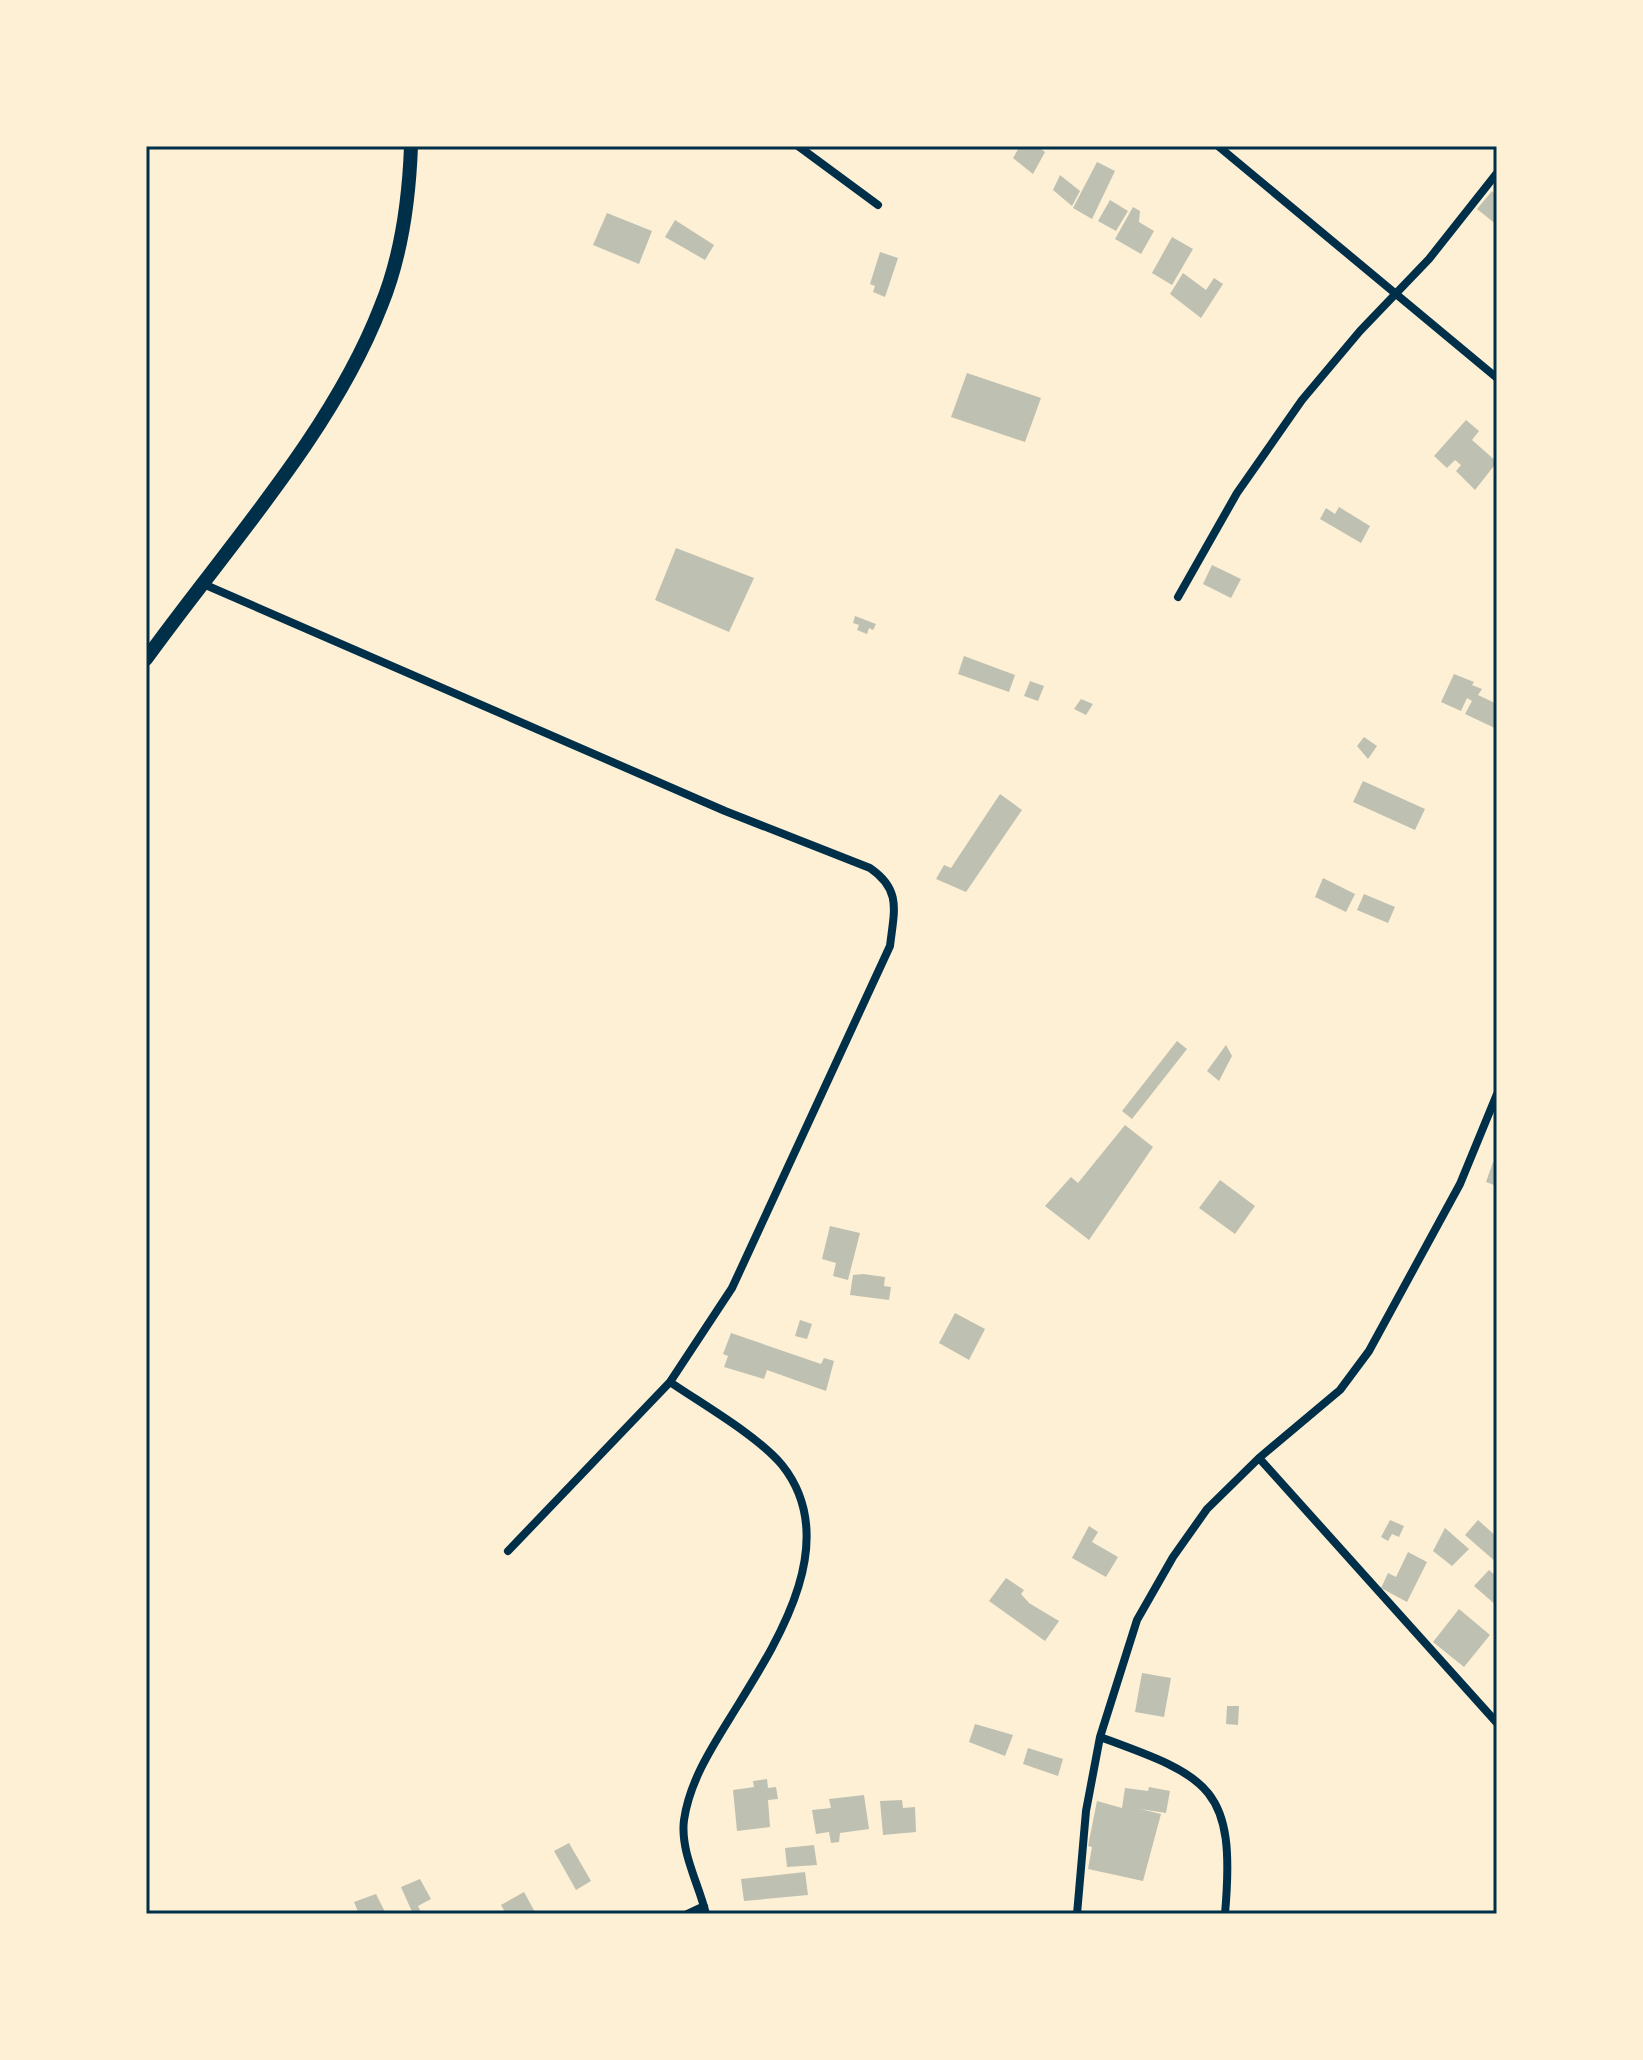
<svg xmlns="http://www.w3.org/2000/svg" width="1643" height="2060" font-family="Jost,sans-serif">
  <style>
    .building { fill: #bec0b2 }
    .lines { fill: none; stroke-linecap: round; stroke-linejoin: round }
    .minor { stroke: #003049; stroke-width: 8 }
    .tertiary { stroke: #003049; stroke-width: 14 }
    .neatline { fill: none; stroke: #003049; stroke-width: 3 }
  </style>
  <rect width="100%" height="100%" fill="#fdf0d5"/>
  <path class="building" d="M1020,146h17l8,6 -12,22 -20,-16z
    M1097,162l18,9 -23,48 -19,-11z
    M1060,175l20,16 -8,15 -19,-16z
    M1492,191l5,4v30l-20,-16z
    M1110,200l18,11 -12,20 -18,-10z
    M1133,207l7,4 -1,11 15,9 -13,23 -26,-15z
    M607,213l45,18 -13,33 -46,-19z
    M675,220l39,25 -9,15 -40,-23z
    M1172,237l21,12 -21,36 -20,-12z
    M880,252l18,6 -13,39 -12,-5 2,-6 -5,-2z
    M1183,273l23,17 8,-12 9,6 -22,34 -31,-24z
    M967,373l74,25 -16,44 -74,-25z
    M1466,420l13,11 -7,9 25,22 -22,28 -19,-19 5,-6 -6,-5 -8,8 -13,-12z
    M1339,507l31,19 -9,17 -41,-24 6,-11 9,6z
    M676,548l78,30 -25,54 -74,-32z
    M1212,565l29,14 -10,19 -28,-14z
    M855,616l21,8 -3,6 -4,-2 -2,6 -10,-4 2,-5 -6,-2z
    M964,656l51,19 -6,17 -51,-18z
    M1454,674l20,8 -2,3 10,4 -4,6 19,9v25l-32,-15 7,-13 -5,-3 -6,13 -20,-9z
    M1030,681l14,5 -6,15 -14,-5z
    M1081,699l12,5 -7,11 -12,-6z
    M1364,737l13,9 -9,13 -11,-13z
    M1363,781l62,28 -10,21 -62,-28z
    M1000,794l22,16 -56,82 -30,-13 8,-14 7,3z
    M1323,878l32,16 -9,18 -31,-15z
    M1364,894l31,13 -7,16 -31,-13z
    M1177,1041l10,8 -55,70 -10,-8z
    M1226,1045l6,11 -13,25 -12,-10z
    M1125,1125l28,22 -64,93 -44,-34 26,-29 7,6z
    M1493,1162l4,2v22l-11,-4z
    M1220,1180l35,26 -20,28 -36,-26z
    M830,1226l30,7 -12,47 -15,-4 3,-13 -14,-4z
    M863,1274l22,3 -1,9 7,1 -2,13 -39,-5 3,-20z
    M955,1313l30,16 -16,31 -30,-17z
    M800,1320l12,4 -5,15 -12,-3z
    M731,1333l90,31 3,-6 10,3 -8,30 -59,-21 -3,9 -40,-12 4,-11 -5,-2z
    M1390,1520l14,6 -5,11 -7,-3 -4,7 -7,-4z
    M1478,1520l19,17v26l-32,-28z
    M1089,1526l9,6 -6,10 26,15 -12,20 -34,-19z
    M1445,1528l24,21 -17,17 -19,-15z
    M1408,1552l19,10 -20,40 -26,-14 7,-15 8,4z
    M1489,1570l8,7v29l-23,-20z
    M1006,1578l18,12 -3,4 8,9 30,18 -14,20 -56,-40z
    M1459,1609l31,26 -26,32 -31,-25z
    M1142,1673l29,5 -7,39 -29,-5z
    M1227,1706h12l-1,19 -12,-1z
    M975,1724l38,11 -8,21 -36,-14z
    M1028,1748l35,11 -5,17 -35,-12z
    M767,1779l1,9 8,-1 2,12 -10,1 2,27 -33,4 -4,-41 21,-3 -1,-6z
    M1149,1787l21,4 -4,22 -26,-4 21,5 -18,67 -55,-12 4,-22 -4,-1 9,-45 25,7 3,-20 23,3z
    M864,1795l5,34 -29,4 -1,9 -8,1 -2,-11 -13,2 -4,-24 19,-2 -2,-9z
    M902,1800l1,8 12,-1 1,25 -33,3 -3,-34z
    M569,1843l22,38 -15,9 -22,-39z
    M814,1845l3,20 -30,2 -2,-19z
    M805,1872l3,23 -64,6 -3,-22z
    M420,1879l11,20 -13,7 4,8h-9l-12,-27z
    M524,1892l12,22h-30l-5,-9z
    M376,1894l9,18 -26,2 -5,-12z"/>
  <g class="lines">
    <path class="minor" d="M798,146l80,59
      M1218,146l279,232
      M201,583l524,228 145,57c32,22 24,43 20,78l-158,342 -62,94 -162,169
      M1178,597l59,-104 65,-93 58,-69 69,-72 68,-86
      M670,1382c32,22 88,54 112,83 60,75 -3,174 -44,240 -22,36 -48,73 -54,115 -4,32 15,64 22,94
      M1259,1458l238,265
      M1100,1737c111,40 136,51 125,177
      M687,1914l17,-8
      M1077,1914l9,-103 14,-74 37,-117 36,-63 34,-48 52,-51 81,-68 29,-39 91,-167 37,-90"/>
    <path class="tertiary" d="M146,659c79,-110 186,-226 235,-353 21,-51 28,-105 30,-160"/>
  </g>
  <rect width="1643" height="2060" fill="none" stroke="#fdf0d5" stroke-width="296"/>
  <rect x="148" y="148" width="1347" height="1764" class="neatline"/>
</svg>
